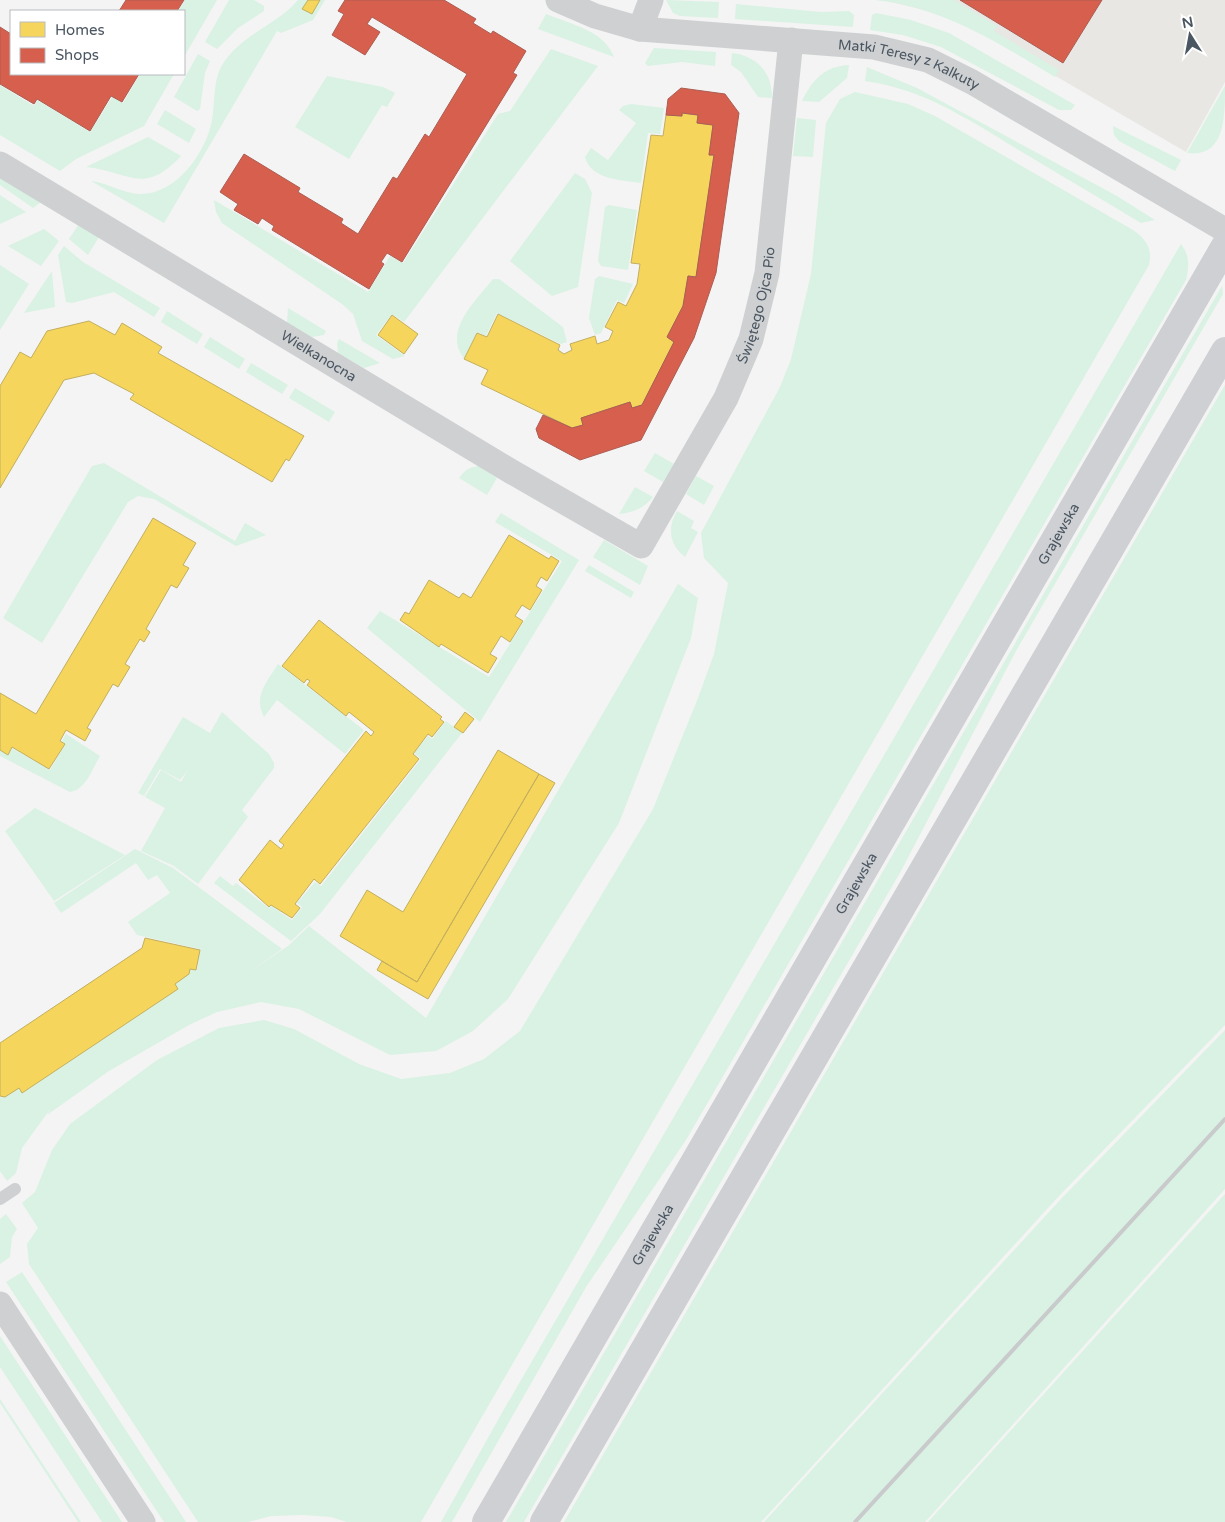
<svg xmlns="http://www.w3.org/2000/svg" width="1225" height="1522" font-family="'Varela Round',sans-serif">
  <style>
    .commercial { fill: #e8e7e3 }
    .green { fill: #d9f2e3 }
    .homes { fill: #f6d55c; stroke: #c2af5e }
    .shops { fill: #d6604d; stroke: #ac5d53 }
    .lines { fill: none; stroke-linecap: round; stroke-linejoin: round }
    .service { stroke: #ced0d2; stroke-width: 12 }
    .minor { stroke: #ced0d2; stroke-width: 25 }
    .secondary { stroke: #ced0d4; stroke-width: 28 }
    .rail { stroke: #c9cacc; stroke-width: 4 }
    .labels { text-anchor: middle; stroke-width: 5; stroke-linejoin: round; paint-order: stroke }
    .street-label { font-size: 14px; fill: #4a5661; stroke: #fff }
  </style>
  <rect width="100%" height="100%" fill="#f4f4f4"/>
  <path class="commercial" d="M883,0h342v82l-39,70 -211,-123 -38,-16z"/>
  <path class="green" d="M185,0h32l-33,57v-46h-6z
    M229,0h25l10,6v5l-26,17 -21,21 -12,-7z
    M298,0h27l-12,20 -32,13 -4,-2 -113,192 -73,-42c17,2 31,12 48,13 37,1 67,-41 73,-74 3,-17 1,-38 9,-53 18,-32 55,-41 77,-67z
    M666,0l53,2 -1,16 -38,-2 -7,-3z
    M875,0h79l43,26 -3,5 65,39 -4,7c-57,-34 -112,-70 -180,-77z
    M736,4l85,8 28,-1 5,4 -1,12 -118,-8z
    M876,13l35,7 38,13 126,72 -4,5h-12l-118,-63 -38,-12 -33,-5 2,-15z
    M546,14c24,10 58,16 68,43l-76,-28z
    M654,48l62,4 -1,14 -33,-4 -34,4 -3,-3z
    M551,49l47,17 -194,256 -12,-8 -16,21 29,21 -12,3 -31,-18 -9,-27 -11,-10 -120,-81 -6,-11 -2,-12 154,92 22,-36 13,7 95,-149 12,-3z
    M732,53c25,3 40,19 40,45l-14,-1 -17,-25 -10,-7z
    M198,54l12,7 -5,12 -5,36 -3,2 -23,-14z
    M849,65l-2,13 -28,24 -17,-1c10,-21 23,-35 47,-36z
    M867,67l50,21 200,108 38,24 -14,3c-41,-25 -83,-49 -124,-74 -49,-30 -94,-60 -152,-68z
    M140,74h34l-30,52 -68,33 -16,12 -60,-36v-50l34,21 3,-6 53,32 22,-35 11,6z
    M327,76l56,11 12,6 -8,14 -5,-2 -33,54 -54,-32z
    M1225,86c0,32 0,72 -38,67z
    M855,92l53,12 27,12 198,114c13,9 20,19 16,35l-728,1257h-74l-16,-5 -28,-2 -32,1 -23,6h-50l-169,-258 -2,-20 11,-16 -16,-25 13,-11 17,-42 18,-26 87,-64 62,-32 45,-8 30,9 65,35 42,15 49,-6 34,-14 36,-28 133,-222 45,-111 16,-44 14,-71 -24,-25 -3,-25 79,-146 11,-28 20,-85 15,-151 14,-24z
    M631,104l33,4 -4,26 -12,-1 -7,50c-19,-3 -50,-3 -56,-26l6,-9 17,12 28,-37 -17,-13 4,-4z
    M165,110l31,19 -7,14 -32,-19z
    M797,118l19,2 -3,37 -20,-1z
    M1113,126l68,34 -6,11 -56,-30 -5,-6z
    M148,137l33,19c-38,40 -50,16 -95,11z
    M575,173l10,6 7,14 -14,94 -26,9 -42,-35z
    M0,178l41,24 -8,6 -33,-23z
    M0,195l26,17 -26,12z
    M609,205l28,5 -9,60 -27,-4 -3,-5 7,-54z
    M79,224l20,13 -11,18 -19,-16z
    M44,229l15,12 -18,25 -33,-20z
    M1181,244c9,11 8,23 5,36l-500,860 -100,147 -134,235h-11l62,-111z
    M64,246l19,16 77,46 -6,9 -40,-25 -42,11 -6,-1 -8,-47z
    M0,265l29,19 -29,46z
    M52,271l3,36 -31,6z
    M599,276l34,8 -9,19 -7,-3 -16,33 -6,2 -6,-17 6,-39z
    M493,279h6l64,48 4,15 -6,2 -64,-31 -11,23 -9,-4 -13,26c-22,-26 13,-59 29,-79z
    M1222,286l1,8 -207,357 -115,220 -377,651h-18z
    M288,308l38,23 -2,4 -12,2 -25,-14z
    M167,311l36,23 -6,10 -36,-22z
    M210,337l35,22 -6,10 -35,-22z
    M339,339l41,24 -16,5 -26,-15 -1,-10z
    M251,363l37,22 -6,9 -36,-22z
    M1225,385v640l-167,172 -297,325h-197z
    M295,388l40,24 -6,10 -40,-24z
    M655,453l19,11 -11,18 -19,-11z
    M104,463l131,78 10,-18 21,12 -30,11 -82,-47 -16,-3 -10,6 -86,141 -39,-25 89,-152z
    M479,466l18,12 -10,17 -28,-17c6,-8 10,-11 20,-12z
    M696,476l18,10 -10,19 -18,-11z
    M635,487l18,10c-9,11 -20,16 -34,17z
    M677,511l17,10 -3,7 7,4 -13,25c-16,-13 -18,-29 -8,-46z
    M501,513l78,47 -99,162 -113,-94 13,-17 109,66 73,-116 -67,-39z
    M604,540l44,26 -8,19 -47,-28z
    M589,565l45,27 -3,6 -46,-27z
    M678,584l20,14 -7,40 -72,185 -111,176 -35,32 -37,20 -46,4 -91,-46 -38,-7 -44,10 -28,13 -80,46 -62,44 4,-7 -29,40 -6,25 -9,8 -7,-10v-74h5l14,-9 3,5 156,-104 -3,-5 15,-11v-4l7,1 3,-21 -63,-14 -9,-13 42,-29 -13,-18 -9,5 -12,-17 -75,50 -7,-10 81,-54 38,19 109,81 -39,27 45,-30 21,-20 117,92z
    M278,664l86,66 -19,24 -68,-54 -13,17c-11,-21 3,-35 14,-53z
    M222,712l47,42 5,9v5l-32,42 6,7 -50,67 -24,-18 -33,-15 24,-43 -20,-11 16,-27 20,12 6,-11 -7,9 -20,-11 -16,27 -6,-3 45,-76 27,16z
    M446,721l16,12 -142,181 -29,27 -77,-58 6,-7 13,10 3,-3 33,25 2,-2 21,14 10,-13 -5,-4 18,-21 6,4 100,-127 -7,-6 14,-17 4,3z
    M66,734l34,22c-8,13 -14,34 -30,36l-70,-36v-6l8,5 4,-7 38,22 15,-26 -3,-3z
    M35,808l90,47 -71,46 -49,-70z
    M1225,1030v159l-300,333h-161l297,-323z
    M1225,1194v328h-297z
    M6,1214l11,15 -5,8 -2,20 -10,7v-45z
    M22,1272l164,250h-22l-158,-240z
    M0,1336l122,186h-20l-102,-155z
    M0,1399l81,123h-3l-78,-119z"/>
  <path class="homes" d="M308,0h12l-8,14 -10,-5z
    M682,113l16,2 -1,8 16,2 -4,30h5l-18,122 -8,-1 -5,30 -16,31 7,5 -32,63 -10,3 -2,-6 -49,16 2,7 -11,3 -91,-44 7,-14 -24,-11 13,-26 10,4 11,-23 62,31 -2,5 6,4 8,-4 -2,-6 25,-8 2,8 12,-4 4,-9 -8,-4 13,-25 8,4 11,-22 3,-20 -9,-1 20,-128 12,1 3,-21 16,1z
    M392,315l26,19 -14,20 -26,-19z
    M89,321l26,14 7,-12 40,24 -4,6 146,83 -15,25 -3,-2 -14,23 -142,-83 4,-5 -40,-21 -30,7 -64,108v-102l20,-34 11,6 16,-27z
    M153,518l43,25 -13,22 6,3 -12,20 -6,-3 -25,44 4,3 -6,10 -4,-3 -15,25 5,3 -12,20 -5,-3 -26,44 4,2 -6,11 -19,-11 -6,11 5,3 -16,25 -37,-22 -4,8 -8,-5v-57l36,21z
    M509,535l40,24 2,-3 8,5 -12,20 -6,-4 -5,9 6,4 -12,20 -8,-5 -7,11 8,5 -13,21 -9,-6 -11,18 7,4 -9,15 -47,-29 -2,3 -39,-27 5,-8 4,2 20,-34 30,18 4,-5 8,5z
    M319,620l123,97 -2,2 4,3 -12,15 -4,-3 -15,20 6,5 -99,125 -6,-5 -19,25 5,4 -8,10 -21,-13 -2,2 -30,-27 31,-40 11,9 3,-4 -5,-4 87,-110 5,5 3,-4 -25,-20 -3,4 -39,-31 3,-4 -3,-2 -3,4 -22,-17z
    M465,712l9,7 -11,14 -9,-6z
    M498,750l41,24 -122,208 -77,-46 27,-46 36,22z
    M539,774l16,9 -127,216 -51,-29 5,-9 35,21z
    M145,938l55,12 -4,20 -6,-1 -1,5 -14,10 3,5 -156,104 -3,-5 -14,9 -5,-1v-53l142,-95z"/>
  <path class="shops" d="M126,0h58l-7,11h-58z
    M345,0h99l32,19 -3,4 18,11 2,-3 33,20 -13,22 4,2 -115,187 -15,-9 -6,9 3,2 -15,25 -97,-59 2,-4 -12,-8 -4,6 -24,-14 4,-6 -18,-12 24,-38 56,34 -2,4 45,27 -2,4 17,11 35,-57 4,2 28,-45 4,3 38,-63 -95,-57 -5,7 13,8 -15,23 -33,-20 12,-21 -6,-3z
    M960,0h142l-39,63z
    M0,27l11,7v40h128l-17,28 -11,-6 -21,35 -53,-32 -3,5 -34,-20z
    M681,88l44,6 14,19 -23,160 -22,65 -53,102 -61,20 -41,-22 -3,-9 7,-14 29,13 11,-3 -2,-7 49,-16 2,6 10,-3 32,-63 -7,-5 16,-31 5,-30 8,1 18,-122h-5l4,-30 -16,-2 1,-8 -16,-2v3l-16,-1 2,-16z"/>
  <g class="lines">
    <path class="service" d="M0,1199l15,-10"/>
    <g class="minor">
      <path id="s1" d="M558,0l37,16 45,13 234,18 54,13 44,22 253,148"/>
      <path d="M640,29l11,-29"/>
      <path id="s2" d="M0,164l512,308 129,74 85,-148 25,-59 16,-66 24,-233"/>
      <path d="M0,1304l143,218"/>
    </g>
    <g class="secondary">
      <path id="s3" d="M486,1522l739,-1276"/>
      <path d="M544,1522l681,-1171"/>
    </g>
    <path class="rail" d="M855,1522l370,-403"/>
  </g>
  <g class="labels">
    <g class="street-label">
      <text dy="5" stroke="none"><textPath href="#s1" startOffset="360">Matki Teresy z Kalkuty</textPath></text>
      <text dy="5" stroke="none"><textPath href="#s2" startOffset="1015">Świętego Ojca Pio</textPath></text>
      <text dy="5" stroke="none"><textPath href="#s2" startOffset="372">Wielkanocna</textPath></text>
      <text dy="5" stroke="none"><textPath href="#s3" startOffset="1142">Grajewska</textPath></text>
      <text dy="5" stroke="none"><textPath href="#s3" startOffset="738">Grajewska</textPath></text>
      <text dy="5" stroke="none"><textPath href="#s3" startOffset="332">Grajewska</textPath></text>
    </g>
  </g>
  <rect x="10" y="10" width="175" height="65" fill="#ffffff" stroke="#b7bbc0"/>
  <rect x="20" y="22" width="25" height="15" fill="#f6d55c" stroke="#b7bbc0"/>
  <text x="55" y="35" font-size="15" fill="#4a5661">Homes</text>
  <rect x="20" y="48" width="25" height="15" fill="#d6604d" stroke="#b7bbc0"/>
  <text x="55" y="60" font-size="15" fill="#4a5661">Shops</text>
  <g transform="translate(1190 35) rotate(349)" stroke="#ffffff" stroke-width="4" paint-order="stroke">
  <path d="M0-4L9 19L0 12L-9 19Z" fill="#4a5661"/>
  <text y="-8" font-size="14" font-weight="bold" text-anchor="middle" fill="#4a5661">N</text>
  </g>
</svg>
